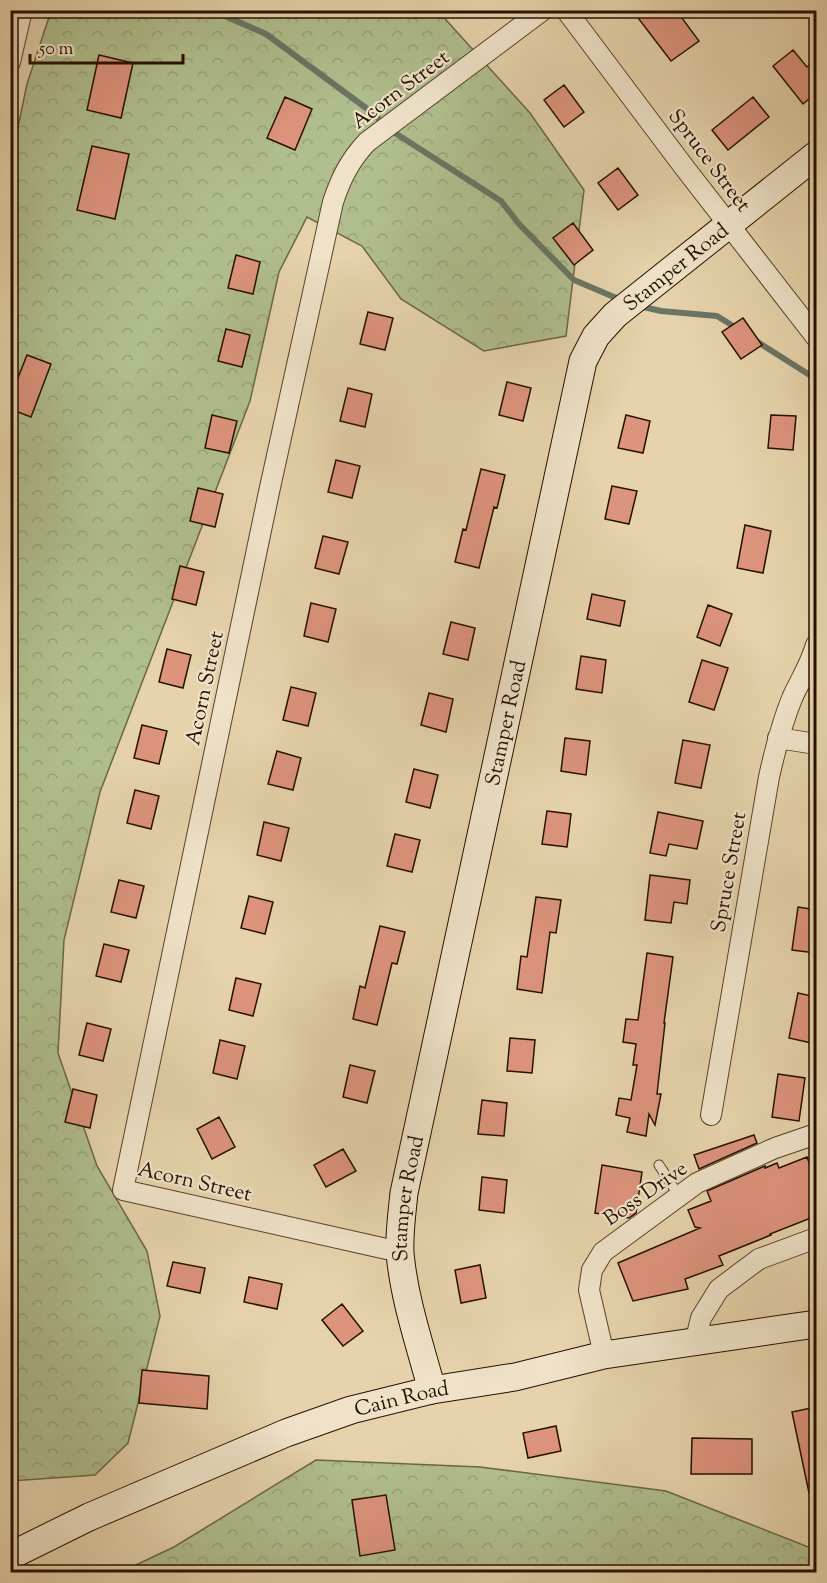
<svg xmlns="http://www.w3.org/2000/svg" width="827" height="1583" font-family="'Sorts Mill Goudy',serif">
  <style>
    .forest { fill: url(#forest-crowns); stroke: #6b6746; stroke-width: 1.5 }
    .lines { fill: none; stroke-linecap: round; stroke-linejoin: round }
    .stream { stroke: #6a7564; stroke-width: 6 }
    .building { fill: #dd947d; stroke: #261000; stroke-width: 1.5 }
    .lane-casing { stroke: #56412b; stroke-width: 11 }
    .street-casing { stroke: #56412b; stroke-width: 22 }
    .secondary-casing { stroke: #261000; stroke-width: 29 }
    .lane { stroke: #efe2c8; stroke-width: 9 }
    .street { stroke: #efe2c8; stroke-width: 20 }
    .secondary { stroke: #efe2c8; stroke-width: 27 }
    .labels { text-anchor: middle; stroke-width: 4.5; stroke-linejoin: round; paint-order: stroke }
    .street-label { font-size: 21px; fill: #261000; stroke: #efe2c8 }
  </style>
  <defs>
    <pattern id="forest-crowns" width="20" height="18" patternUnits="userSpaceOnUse" patternTransform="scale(1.5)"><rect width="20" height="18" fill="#b0be8d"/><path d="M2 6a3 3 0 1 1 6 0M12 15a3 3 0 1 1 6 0" fill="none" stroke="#97a278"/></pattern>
  </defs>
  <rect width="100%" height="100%" fill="#e6d3ab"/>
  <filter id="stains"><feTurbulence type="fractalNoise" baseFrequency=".00333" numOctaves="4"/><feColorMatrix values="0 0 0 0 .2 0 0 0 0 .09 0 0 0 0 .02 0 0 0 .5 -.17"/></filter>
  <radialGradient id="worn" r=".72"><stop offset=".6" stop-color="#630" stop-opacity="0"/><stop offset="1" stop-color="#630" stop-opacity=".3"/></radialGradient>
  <path class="forest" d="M51,11h387l92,102 54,77 -18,146 -82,15 -83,-52 -39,-53 -55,-29 -28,55 -29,129 -150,391 -36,148 -6,113 39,113 50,85 13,65 -32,127 -33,32 -84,6 -1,-1316 17,-81z
    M316,1460l164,7 186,24 150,59v22h-695l53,-25z"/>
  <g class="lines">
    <path class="stream" d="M211,10l55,24 100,74 29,25 106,68 18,23 55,56 47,20
      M639,306l22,5 56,5 21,13
      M756,341l60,38"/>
  </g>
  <path class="building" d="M632,10h44l23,31 -28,20z
    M793,50l14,17 9,-8v34l-13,11 -30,-38z
    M99,55l34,8 -12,55 -34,-8z
    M564,85l20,27 -20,15 -20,-27z
    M285,97l27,12 -17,41 -28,-12z
    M753,97l16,20 -41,33 -16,-20z
    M92,146l37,8 -14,65 -38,-9z
    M618,168l20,27 -20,15 -20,-27z
    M573,223l20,27 -19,15 -21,-27z
    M236,255l24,7 -7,32 -25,-6z
    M368,312l25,6 -8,32 -25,-6z
    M743,318l19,27 -21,14 -19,-27z
    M226,329l24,6 -8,32 -24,-6z
    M27,355l24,9 -20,53 -21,-8v-11z
    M507,382l24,6 -8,33 -24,-6z
    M348,388l24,6 -7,33 -25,-6z
    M212,415l25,6 -8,32 -24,-5z
    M626,415l24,6 -7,32 -25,-5z
    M771,415l25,1 -3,34 -25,-2z
    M336,460l24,6 -8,32 -24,-6z
    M481,469l24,6 -8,33 -3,-1 -15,61 -24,-6 8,-33 3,1z
    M612,486l25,5 -8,33 -24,-5z
    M198,488l25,6 -8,33 -25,-6z
    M745,525l26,6 -8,42 -26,-5z
    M323,536l25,6 -9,32 -24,-6z
    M180,566l24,6 -8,33 -24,-6z
    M592,594l33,7 -5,25 -33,-7z
    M311,603l25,6 -8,33 -24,-6z
    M708,605l24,9 -12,32 -23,-9z
    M451,622l24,6 -7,32 -25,-6z
    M167,649l24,6 -8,33 -24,-6z
    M581,656l25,4 -4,33 -26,-4z
    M702,660l26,8 -14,42 -25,-8z
    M291,687l25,6 -8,33 -25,-6z
    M429,693l24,6 -7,33 -25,-7z
    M142,725l25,6 -8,33 -25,-6z
    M565,738l25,3 -4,34 -25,-4z
    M683,740l27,5 -9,43 -26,-5z
    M277,751l24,7 -8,32 -25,-6z
    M414,769l24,6 -8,33 -24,-6z
    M135,790l24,6 -8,33 -24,-6z
    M547,811l24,3 -4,33 -25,-3z
    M658,812l45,9 -6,28 -28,-5 -3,12 -16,-3z
    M264,822l25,6 -8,33 -24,-6z
    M395,834l25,6 -8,32 -25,-6z
    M650,875l40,5 -3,24 -13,-2 -3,21 -26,-3z
    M119,880l25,6 -8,32 -25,-6z
    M249,896l24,6 -8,32 -24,-6z
    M536,897l25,3 -5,33 -6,-1 -8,61 -25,-4 4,-33 6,1z
    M798,907l18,3v43l-24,-3z
    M380,926l25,6 -8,32 -5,-1 -15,62 -24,-6 7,-33 5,2z
    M104,944l25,6 -8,32 -25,-6z
    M647,953l26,4 -9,66h1l-8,71h4l-6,31 -6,-11 -3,22 -19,-4 3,-14 -14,-3 3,-17 12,2 6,-35h-4l3,-21 -13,-2 3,-23 12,1z
    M236,978l25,6 -8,32 -24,-6z
    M798,993l18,4v47l-27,-6z
    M87,1023l24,6 -8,32 -24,-6z
    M510,1038l25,2 -3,33 -25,-2z
    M220,1040l25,6 -8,33 -24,-6z
    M350,1065l25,6 -8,32 -24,-6z
    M778,1074l27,4 -6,43 -27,-4z
    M73,1089l24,6 -7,33 -25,-6z
    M482,1100l25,3 -3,33 -26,-2z
    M219,1117l16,30 -23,12 -15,-30z
    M754,1135l3,8 -58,26 -5,-14z
    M343,1149l13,22 -30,16 -12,-22z
    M807,1157l9,24v35l-46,18 1,1 -52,21 4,9 -38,14 3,10 -55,12 -15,-38 82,-35 -5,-1 -7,-17 23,-9 -4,-10 58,-25v2l12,-5 2,5z
    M602,1165l40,7 -6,41 -7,5 -34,-5z
    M482,1177l25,3 -3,33 -25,-3z
    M173,1262l32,6 -5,25 -33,-7z
    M480,1265l6,33 -25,5 -6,-33z
    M249,1277l33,7 -5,25 -33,-7z
    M342,1304l21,27 -20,15 -21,-26z
    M142,1370l67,6 -2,33 -68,-6z
    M816,1407v86h-7l-17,-81z
    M556,1426l5,25 -33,7 -5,-25z
    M692,1438l60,1v35h-61z
    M386,1495l9,55 -35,6 -8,-56z"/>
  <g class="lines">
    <defs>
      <path id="lane" d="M659,1165l20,31"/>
      <path id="street" d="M566,10l118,157 132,170
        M10,62l12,-52
        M778,738l38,6
        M711,1115l58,-338c6,-27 13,-55 24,-81 8,-17 18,-33 23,-51
        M400,1252l-277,-62 146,-698 64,-290c8,-24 17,-42 34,-60l176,-132
        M695,1343l6,-25 18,-29 40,-30 57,-21
        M604,1355l-15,-65 3,-20 11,-18 94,-69 78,-35 41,-14"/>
      <g id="secondary">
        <path id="s1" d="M432,1390c-12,-45 -28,-91 -32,-137 -1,-20 2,-40 4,-60l179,-832 13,-25 19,-21 201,-160"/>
        <path id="s2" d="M10,1556l79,-39 197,-84 65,-23 81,-20 83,-13 89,-22 212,-31"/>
      </g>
    </defs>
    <use href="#lane" class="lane-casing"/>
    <use href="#street" class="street-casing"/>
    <use href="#secondary" class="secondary-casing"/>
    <use href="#lane" class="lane"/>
    <use href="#street" class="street"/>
    <use href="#secondary" class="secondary"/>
  </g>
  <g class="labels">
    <g class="street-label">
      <text transform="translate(400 89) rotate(-37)" y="7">Acorn Street</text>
      <text transform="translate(710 160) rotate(53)" y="7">Spruce Street</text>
      <text dy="7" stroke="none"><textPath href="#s1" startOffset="1186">Stamper Road</textPath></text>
      <text transform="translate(204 688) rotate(-78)" y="7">Acorn Street</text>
      <text dy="7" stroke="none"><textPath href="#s1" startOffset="682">Stamper Road</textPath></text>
      <text transform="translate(728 872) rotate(-80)" y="7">Spruce Street</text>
      <text transform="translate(195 1181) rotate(13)" y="7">Acorn Street</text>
      <text transform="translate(645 1193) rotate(-35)" y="7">Boss Drive</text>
      <text dy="7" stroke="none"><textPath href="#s1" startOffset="196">Stamper Road</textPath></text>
      <text dy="7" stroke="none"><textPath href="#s2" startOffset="423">Cain Road</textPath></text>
    </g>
  </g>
  <rect width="827" height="1583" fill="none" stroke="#e6d3ab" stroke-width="36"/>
  <rect x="12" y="12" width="803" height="1559" fill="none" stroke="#261000" stroke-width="3"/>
  <rect x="18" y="18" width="791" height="1547" fill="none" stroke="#261000" stroke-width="1.5"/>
  <path d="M30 54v9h153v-9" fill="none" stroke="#261000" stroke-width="3"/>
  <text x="39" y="54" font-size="18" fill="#261000" stroke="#efe2c8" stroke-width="4.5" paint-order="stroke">50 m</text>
  <rect width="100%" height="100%" filter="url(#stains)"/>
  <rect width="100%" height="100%" fill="url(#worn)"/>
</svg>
